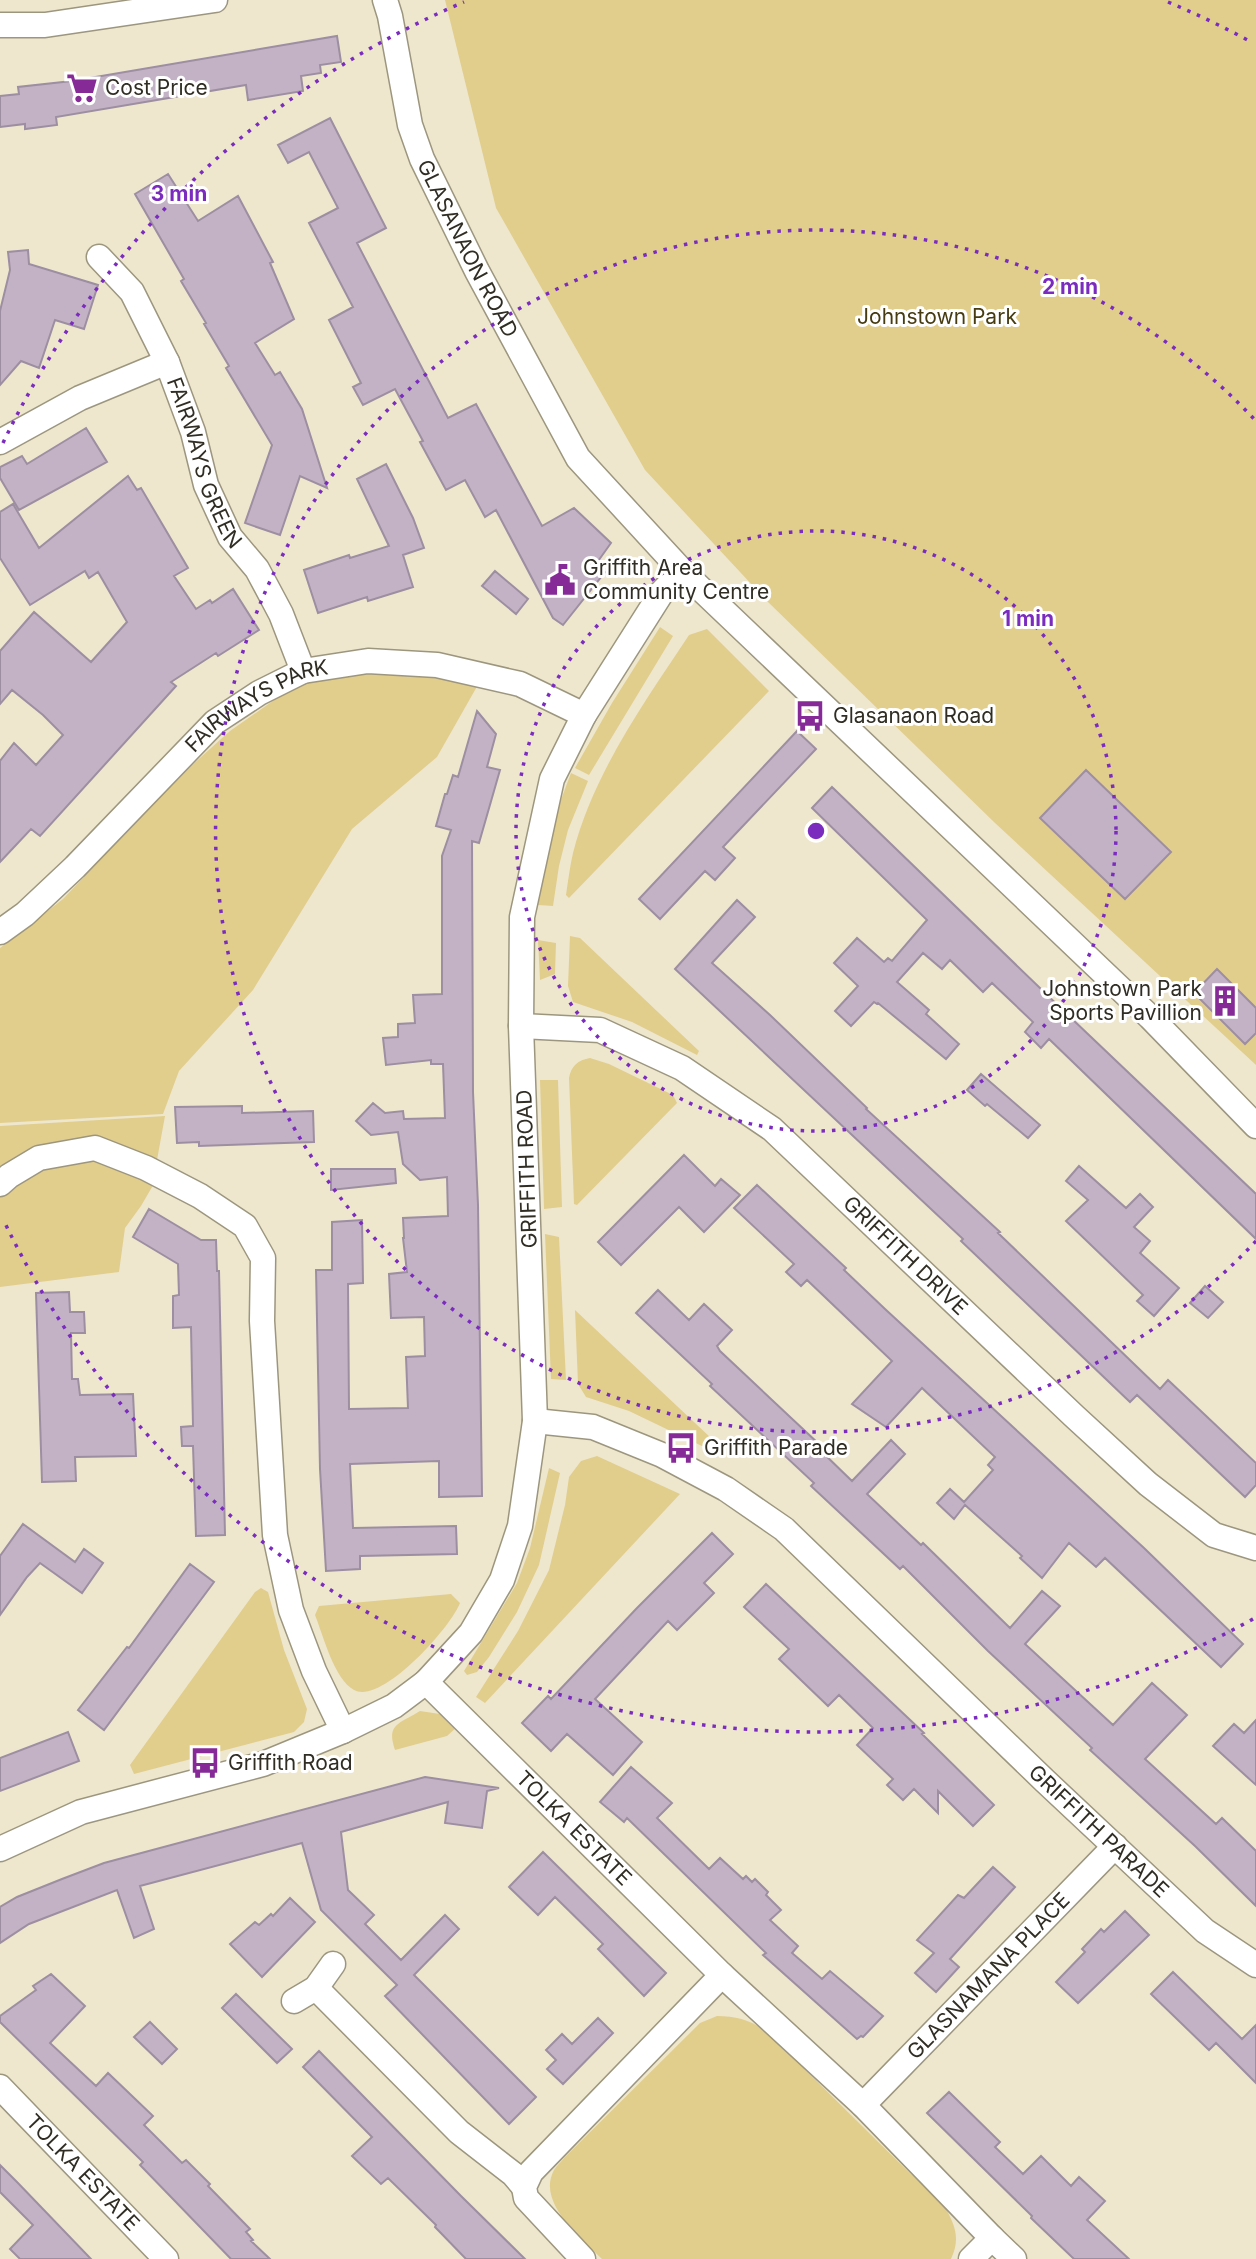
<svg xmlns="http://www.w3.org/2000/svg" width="1256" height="2259" font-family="Inter,sans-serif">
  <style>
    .green { fill: #e1ce8d }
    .building { fill: #c3b2c6; stroke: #9e8ea1; stroke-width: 2 }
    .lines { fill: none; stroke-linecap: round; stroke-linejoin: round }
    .minor-casing { stroke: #9d967f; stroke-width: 27 }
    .minor { stroke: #fff; stroke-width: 24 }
    .ring { fill: none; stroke: #7b2cbf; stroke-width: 3.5; stroke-dasharray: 3.5 7 }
    .labels { text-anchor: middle; stroke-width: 6; stroke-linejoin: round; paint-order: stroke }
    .poi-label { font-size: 21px; fill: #302e24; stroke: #fff; text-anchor: start }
    .street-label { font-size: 21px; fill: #302e24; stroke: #fff }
    .park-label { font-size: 21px; fill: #473c11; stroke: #fff }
    .centre { fill: #7b2cbf; stroke: #fff; stroke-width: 3.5 }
    .ring-label { font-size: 21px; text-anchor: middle; font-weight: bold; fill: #7b2cbf; stroke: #fff; stroke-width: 6; stroke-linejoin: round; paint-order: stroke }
  </style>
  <rect width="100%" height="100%" fill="#eee7ce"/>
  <path class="green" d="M445,0h811v1065l-261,-242 -227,-221 -123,-132 -149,-262z
    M660,627l13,9 -84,139 -14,-7 37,-65z
    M707,629l62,62 -200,207 -3,-3c2,-14 4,-29 7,-42 21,-81 71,-150 116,-218z
    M368,666l111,17 -42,74 -85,72 -99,161 -74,81 -16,43 -163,9v-175l63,-49 119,-125 48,-43 74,-52z
    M571,773l17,8 -20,49 -9,36 -6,40 -15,-1c1,-47 17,-89 33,-132z
    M570,936l10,2 119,113 -2,4 -65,-33 -59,-20 -5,-16z
    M538,940l18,3 -1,31 -15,6z
    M590,1058l19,6 64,31 4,8 -100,102 -3,-1 -5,-126c2,-12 9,-18 21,-20z
    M540,1080h18l4,127 -18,2z
    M165,1116l-8,44 2,15 -18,31 -16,22 -6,44 -119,15v-161z
    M545,1234l14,3 7,143 -15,-1z
    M575,1310l137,129 -8,8 -75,-36 -43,-14 -8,-13z
    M597,1456l83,38 -195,209 -9,-6 42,-66 31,-61 16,-65 4,-28 12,-16z
    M549,1468l11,5 -21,92 -22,47 -28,45 -12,15 -10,3 -3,-4 53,-88 13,-35z
    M261,1588l7,4 16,58 23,59 -3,13 -10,10 -160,42 -4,-9 125,-173z
    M451,1594l9,9c-9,24 -78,102 -106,87 -20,-11 -31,-55 -39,-75l4,-9z
    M420,1711l20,3 17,13 -10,9 -52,14c-9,-26 4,-26 25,-39z
    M717,2016c19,0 33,4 49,15l180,178c10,18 14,31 5,50h-349c-20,-20 -66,-56 -48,-89 3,-5 8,-9 11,-13l135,-134z"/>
  <path class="building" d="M337,36l4,26 -21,3 1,8 -20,3 2,15 -55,9 -2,-15 -190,32 1,8 -32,4v-5l-25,3v-31l19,-2 -1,-7 54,-6z
    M330,118l56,110 -29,15 91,175 28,-14 66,122 32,-18 37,35 -15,21 9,8 -42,53 -10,-7 -57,-108 -11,7 -20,-37 -19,10 -26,-48 3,-1 -28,-52 -32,16 -10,-18 8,-4 -32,-63 24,-13 -44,-84 29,-15 -29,-56 -21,11 -10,-18z
    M168,174l30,47 40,-25 35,66 -3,1 24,56 -39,24 20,32 5,-3 22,37 25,79 -27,-12 -20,59 -35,-12 27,-78 -46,-77 3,-2 -25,-42 2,-1 -25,-42 3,-2 -49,-85z
    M28,250l1,14 69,21 -14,44 -29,-9 -16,48 -18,-7 -21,24v-74l10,-41 -2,-18z
    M86,428l21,34 -88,48 -19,-32v-11l22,-11 5,8z
    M386,464l27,54 11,30 -21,7 10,32 -45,14 -1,-4 -49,16 -14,-43 45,-15 1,3 39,-12 -32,-67z
    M128,476l9,14 4,-2 47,80 -14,8 22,33 14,-9 2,3 21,-14 26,41 -41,26 -2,-3 -45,29 5,4 -136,150 -9,-7 -31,33v-101l14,-18 22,22 27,-30 -20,-20 -31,-25 -12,14v-53l34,-39 57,50 36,-40 -29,-50 -9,6 -4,-7 -55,34 -30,-47v-46l13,-8 26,44z
    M495,571l33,28 -12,15 -34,-28z
    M477,711l19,23 -9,33 13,3 -21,73 -7,-2 1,251 5,113 4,291 -43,1v-36l-89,3 3,64 103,-2 1,28 -97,2v13l-34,2 -6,-102 -4,-199h16v-48l30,-2 1,63 -15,1 1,125 59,-1 -2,-51 19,-1 -1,-39 -33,1 -2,-44 18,-2 -4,-34h1l-1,-20 45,-2 -1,-39 -27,3 -17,-16 -5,-32 -27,3 -15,-14 17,-18 12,10 18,-2 1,8 41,-1 -2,-54h-12v-4l-45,5 -3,-27 15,-1v-13l17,-1 -2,-28 29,-1v-138l9,-26 -15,-4 9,-32h2l6,-19 5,2z
    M797,731l19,18 -93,98 12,11 -20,22 -10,-9 -45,48 -21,-20z
    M1086,770l85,82 -46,47 -85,-81z
    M832,787l238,230 186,177v45l-207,-200 -8,9 -16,-16 8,-10 -41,-39 -9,9 -33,-32 -8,9 -19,-16 -26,29 32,28 -3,4 33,30 -13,15 -68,-56 -1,1 -3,-2 -23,24 -16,-15 23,-25 -24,-23 23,-25 27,24 4,-4 4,3 35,-41 -115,-112z
    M737,900l18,17 -43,46 58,52 97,93 -1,1 134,123 -2,1 162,156 8,-9 88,83v22l-11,12 -108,-102 -7,7 -169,-161 2,-2 -288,-270z
    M1217,969l39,39v25l-11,11 -51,-51z
    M981,1074l59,51 -12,13 -41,-34 -2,2 -18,-16z
    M242,1106v7l71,-2 1,31 -115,4v-4l-22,1 -2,-36z
    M684,1155l31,31 6,-7 19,16 -36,37 -25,-25 -58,58 -23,-23z
    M1079,1166l47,42 14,-14 13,13 -19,20 16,14 -10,12 39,35 -25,28 -17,-15 6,-6 -77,-74 22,-21 -22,-19z
    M331,1169h64l1,14 -65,7z
    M757,1185l89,83 -2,2 41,39 259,239 99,96 -22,23 -116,-109 -9,9 -27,-24 -27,35 -22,-20 2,-2 -57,-51 -11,14 -17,-16 13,-14 14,13 29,-32 -5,-5 7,-8 -73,-69 -36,39 -34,-23 40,-43 -85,-81 -6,6 -15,-14 8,-8 -60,-56z
    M149,1209l52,31h15l1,31h2l6,264 -29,1 -3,-90h-11l-1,-19 12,-1 -2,-99 -18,1v-32l6,-1 -1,-31 -45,-27z
    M1205,1286l18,16 -15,16 -18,-15z
    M658,1290l31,30 15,-16 28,26 -15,16 3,5 101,95 -2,3 33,32 39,-41 14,14 -38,40 54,51 2,-2 87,85 32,-37 18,15 -35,38 88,81 39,-42 35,32 -42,44 71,65 6,-6 34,33v55l-61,-60 -105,-96 2,-2 -104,-97 -85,-85 -3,3 -89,-83 3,-3 -104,-97 2,-2 -76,-71z
    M69,1292l1,20h14l1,21h-14l1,46h6l2,16 53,-1 3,62 -61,1 1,24 -34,1 -6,-189z
    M23,1524l52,38 9,-13 19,14 -21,30 -42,-30 -13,14 -27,38v-59z
    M712,1533l21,21 -29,29 10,10 -37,37 -9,-9 -73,78 47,43 -29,33 -46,-41 -16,17 -29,-28 26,-27 3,3 86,-91z
    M190,1564l24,18 -110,148 -26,-20 49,-63 2,1z
    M766,1584l158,149 -2,1 72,71 -21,21 -35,-35v22l-24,-24 -11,11 -16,-15 6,-6 -36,-34 16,-17 -34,-33 -11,11 -49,-47 10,-10 -45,-42z
    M1256,1720v65l-43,-39 21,-22 10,9z
    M68,1732l11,29 -79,30v-33z
    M631,1767l41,36 -15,15 52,51 11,-11 23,21 3,-3 6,6 3,-3 13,13 -2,3 15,15 -11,10 28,26 -6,7 30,26 8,-8 53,45 -20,21 -2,-1 -4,3 -94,-84 3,-2 -139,-135 -3,4 -24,-20z
    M425,1777l74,11 -12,3 -5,37 -37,-5 3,-21 -107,30 7,58 26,25 -9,9 36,36 44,-45 14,14 -45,46 122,122 -27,27 -124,-128 12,-11 -76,-75 -19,-67 -162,43 14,43 -20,9 -17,-48 -88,34 -29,19v-36l17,-10 45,-18 42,-16z
    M543,1852l123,121 -22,23 -46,-47 5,-5 -48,-47 -17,18 -29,-28z
    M993,1867l22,20 -65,72 9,8 -23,25 -21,-19 19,-20 -17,-13 41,-45 6,3z
    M290,1898l25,24 -53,55 -32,-33 25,-22 4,3 12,-11 2,2z
    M1125,1911l24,24 -71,68 -22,-21 29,-30 -3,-3 19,-20 3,3z
    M1173,1972l69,67 14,-14v58l-40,-40 -7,7 -58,-56z
    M51,1974l34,32 -35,37 46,43 12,-13 45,43 -9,9 38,38 4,-3 24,24 -2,2 42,43 -4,3 7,8 -2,1 19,18h-39l-91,-94 3,-3 -143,-140v-6l36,-26 -3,-4z
    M236,1994l56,55 -15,14 -55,-55z
    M598,2018l15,15 -50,51 -16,-15 9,-9 -10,-10 16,-16 10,10z
    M150,2022l27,27 -15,15 -28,-27z
    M319,2051l142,145 64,63h-59l-31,-32 1,-2 -48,-47 -7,6 -29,-28 20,-19 -69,-70z
    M949,2092l51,50 -5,5 28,27 18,-18 30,30 8,-9 26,24 -18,19 42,39h-55l-43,-41 1,-2 -105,-103z
    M0,2165l17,17 74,77h-71l-10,-10 23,-24 -33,-33z"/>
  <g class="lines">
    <defs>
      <g id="minor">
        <path id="s1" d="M385,0l5,16 20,109 12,34 55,112 101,187 104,113 468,446 106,109"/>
        <path d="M0,25h45l170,-25"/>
        <path id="s2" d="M99,257l33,35 35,70 26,70 13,53 24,52 27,32 24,45 22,57"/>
        <path d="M0,442l80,-44 87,-36"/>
        <path id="s3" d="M0,932l25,-18 50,-47 140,-145 44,-29 44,-22 65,-10 69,4 83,19 64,31"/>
        <path id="s4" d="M521,1026l79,4 82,38 90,61 302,287 74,68 66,51 42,13"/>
        <path d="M0,1184l9,-8 30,-18 56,-10 51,20 54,28 45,30 18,32 -1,63 13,214 16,75 23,61 29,60"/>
        <path id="s5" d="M535,1421l58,6 69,28 64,34 58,40 260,251 161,151 51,34"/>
        <path id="s6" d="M426,1682l296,293"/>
        <path d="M0,1849l81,-37 182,-48 80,-33 51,-25 32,-24 45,-49 31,-53 18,-54 15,-105 -14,-395 1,-109 30,-138 32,-64 78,-123 20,-21"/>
        <path d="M316,1988l143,144 54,42 11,13"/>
        <path d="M294,2001l22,-13 17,-24"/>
        <path id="s7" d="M0,2087l166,172"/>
        <path id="s8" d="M863,2105l252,-259"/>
        <path d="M992,2238l22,21"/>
        <path d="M583,2259l-57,-61 -2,-11 7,-15 191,-197 141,130 129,133 -21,21"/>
      </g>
    </defs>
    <use href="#minor" class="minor-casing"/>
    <use href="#minor" class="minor"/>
  </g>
  <g class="ring">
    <circle cx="816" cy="831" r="300"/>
    <path d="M1256 1241A601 601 0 1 1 1256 421"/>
    <path d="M1253 1619A901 901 0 0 1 3 1219M3 443A901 901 0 0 1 464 2M1168 2A901 901 0 0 1 1253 43"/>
  </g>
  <defs>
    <symbol id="supermarket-bare" viewBox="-9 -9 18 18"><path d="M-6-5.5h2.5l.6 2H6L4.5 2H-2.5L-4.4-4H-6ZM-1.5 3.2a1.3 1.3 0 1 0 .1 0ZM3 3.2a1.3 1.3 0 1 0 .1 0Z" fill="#852a96" stroke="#fff" stroke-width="2.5" paint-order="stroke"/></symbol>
    <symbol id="civic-bare" viewBox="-9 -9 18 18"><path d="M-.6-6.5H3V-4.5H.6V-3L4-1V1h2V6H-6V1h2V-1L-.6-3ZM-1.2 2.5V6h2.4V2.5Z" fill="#852a96" stroke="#fff" stroke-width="2.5" paint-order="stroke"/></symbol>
    <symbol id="bus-bare" viewBox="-9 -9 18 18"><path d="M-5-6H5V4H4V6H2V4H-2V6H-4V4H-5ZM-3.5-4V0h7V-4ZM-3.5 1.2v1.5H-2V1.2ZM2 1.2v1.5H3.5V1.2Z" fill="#852a96" stroke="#fff" stroke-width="2.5" paint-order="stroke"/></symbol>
    <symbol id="building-bare" viewBox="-9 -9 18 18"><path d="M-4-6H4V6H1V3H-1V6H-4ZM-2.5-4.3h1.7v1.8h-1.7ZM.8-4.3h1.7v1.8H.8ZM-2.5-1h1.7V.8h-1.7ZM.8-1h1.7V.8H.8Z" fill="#852a96" stroke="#fff" stroke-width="2.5" paint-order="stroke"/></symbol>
  </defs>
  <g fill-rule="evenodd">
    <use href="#supermarket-bare" x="60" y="66" width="44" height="44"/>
    <use href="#civic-bare" x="538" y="558" width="44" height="44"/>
    <use href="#bus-bare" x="788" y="694" width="44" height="44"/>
    <use href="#building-bare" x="1203" y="979" width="44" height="44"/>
    <use href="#bus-bare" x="659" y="1426" width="44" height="44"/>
    <use href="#bus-bare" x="183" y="1741" width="44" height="44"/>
  </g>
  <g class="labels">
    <g class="poi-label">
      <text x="105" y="95">Cost Price</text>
      <text x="583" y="575">Griffith Area<tspan x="583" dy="24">Community Centre</tspan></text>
      <text x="833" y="723">Glasanaon Road</text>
      <text x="1202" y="996" text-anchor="end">Johnstown Park<tspan x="1202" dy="24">Sports Pavillion</tspan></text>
      <text x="704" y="1455">Griffith Parade</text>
      <text x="228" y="1770">Griffith Road</text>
    </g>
    <g class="street-label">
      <text dy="7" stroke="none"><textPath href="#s1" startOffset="264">GLASANAON ROAD</textPath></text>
      <text dy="7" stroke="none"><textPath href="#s2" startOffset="234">FAIRWAYS GREEN</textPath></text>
      <text dy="7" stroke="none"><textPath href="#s3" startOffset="346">FAIRWAYS PARK</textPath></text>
      <text transform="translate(527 1169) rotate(-92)" y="7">GRIFFITH ROAD</text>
      <text dy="7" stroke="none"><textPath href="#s4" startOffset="462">GRIFFITH DRIVE</textPath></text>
      <text dy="7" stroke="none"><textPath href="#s6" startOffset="208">TOLKA ESTATE</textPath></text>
      <text dy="7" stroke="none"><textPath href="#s5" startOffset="712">GRIFFITH PARADE</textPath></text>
      <text dy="7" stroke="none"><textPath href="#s8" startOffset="180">GLASNAMANA PLACE</textPath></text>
      <text dy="7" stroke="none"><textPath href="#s7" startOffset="119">TOLKA ESTATE</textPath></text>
    </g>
    <g class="park-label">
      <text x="937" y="324">Johnstown Park</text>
    </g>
  </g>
  <circle cx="816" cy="831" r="10" class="centre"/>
  <g class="ring-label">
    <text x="179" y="201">3 min</text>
    <text x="1070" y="294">2 min</text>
    <text x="1028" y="626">1 min</text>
  </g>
</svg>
